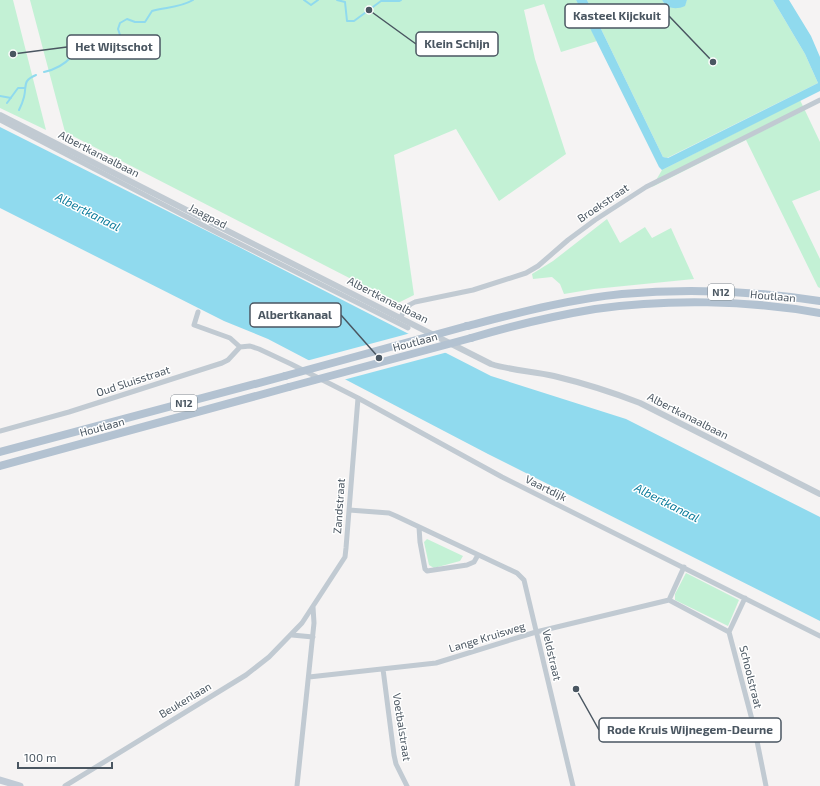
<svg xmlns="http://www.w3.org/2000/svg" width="820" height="786" font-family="'Exo 2',sans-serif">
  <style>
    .green { fill: #c3f1d5 }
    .water { fill: #90daee }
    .pier { fill: #f5f3f3 }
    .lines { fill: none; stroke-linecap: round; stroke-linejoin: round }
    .stream { stroke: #90daee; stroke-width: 2 }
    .minor { stroke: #c1cad2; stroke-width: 5 }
    .tertiary { stroke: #c1cad2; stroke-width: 6 }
    .secondary { stroke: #c1cbd6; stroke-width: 7 }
    .primary { stroke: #b3c2d1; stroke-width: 8 }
    .primary-bridge { stroke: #b3c2d1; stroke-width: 8 }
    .labels { text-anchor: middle; stroke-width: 3; stroke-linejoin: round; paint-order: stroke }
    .shield { fill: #fff; stroke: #808990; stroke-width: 1 }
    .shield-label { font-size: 10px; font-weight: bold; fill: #4a5661 }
    .street-label { font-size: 11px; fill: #4a5661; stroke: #fff }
    .water-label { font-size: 12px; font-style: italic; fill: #0c7c9b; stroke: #fff }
    .leader { fill: none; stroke: #4a5661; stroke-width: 1.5 }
    .callout-dot { fill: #4a5661; stroke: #fff; stroke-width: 1.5 }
    .callout { fill: #fff; stroke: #4a5661; stroke-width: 1.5 }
    .callout-label { font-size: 12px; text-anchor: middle; font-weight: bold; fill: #4a5661 }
  </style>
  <rect width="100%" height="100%" fill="#f5f3f3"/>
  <path class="green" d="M0,0h13l33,130 -46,-22z
    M30,0h546l21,41 -36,11 -17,-48 -20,6 11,49 31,95 -67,47 -43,-72 -62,26 20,140 -16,8 -333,-171z
    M587,0h75c6,10 13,7 22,6l3,-6h86l32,54 13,29 -151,75 -4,-1z
    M800,100l20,42v48l-28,11 28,58v29l-2,-1 -72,-147 -94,47 10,-17z
    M607,219l13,24 25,-16 7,11 19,-10 23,51 -100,10 -30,5 -4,-10 -8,-7 -19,2 -1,-5 21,-13z
    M427,539l36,17 -3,5 -26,7 -5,-3 -5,-23z
    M686,573l53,27 -11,26 -53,-26v-6z"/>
  <path class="water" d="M576,0h11l76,157 5,1 150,-75 -13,-29 -32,-54h16l22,36 9,21v34l-158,79 -3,-3z
    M662,0h25l-2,6c-9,4 -18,3 -23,-6z
    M0,127l239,120 252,129 135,43 194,98v104l-332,-167 -220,-115 -44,-18 -224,-113z"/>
  <path class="pier" d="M411,333l37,19 -105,28 -37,-19z"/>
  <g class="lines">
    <path class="stream" d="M304,0l7,5 7,-5
      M337,0l8,2 2,19h7l27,-20h18l2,-1
      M44,72c9,-2 20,-7 27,-15 5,-6 7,-12 13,-18 17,4 23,16 38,2l-4,-12 2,-6 7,-4 8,3h10l7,-11c13,-4 28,-3 41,-11
      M0,96l11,2
      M7,103l11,-15h6
      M19,110c2,-4 4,-9 5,-13 3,-12 -2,-16 12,-22"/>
    <path class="minor" d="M0,120l216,112 192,96
      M198,312l-4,13 36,13 10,9
      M401,317c3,-7 6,-12 14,-15l58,-12 53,-17 12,-7 30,-26 27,-20 51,-33 174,-87
      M0,431l69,-19 153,-49 6,-3 12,-13 10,-1 9,3 32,15 67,34 144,79 318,159
      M349,510l40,3 7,3 121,57 7,7 49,206
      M419,527l1,15 5,27 2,2 40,-6 7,-3 4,-7
      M745,598l-16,34 26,99 11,55
      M669,600l15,-33
      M292,635l21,2
      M383,669l11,86 2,9 11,22
      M309,677l127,-14 100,-31 133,-32 60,32
      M65,786l181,-111 23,-18 33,-34 43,-66 1,-9 12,-150
      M297,786l17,-163 -1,-16"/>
    <path class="tertiary" d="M0,115l208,106 283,143c22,7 42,7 63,12 29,7 58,16 86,27l180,91"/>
    <path class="secondary" d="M0,780l20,6"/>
    <path class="primary" d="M467,326c51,-13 103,-27 155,-32 66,-6 133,-3 198,7
      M471,338c40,-12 82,-22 124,-29 71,-10 154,-9 225,4
      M0,452l285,-76
      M0,466l289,-79"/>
    <path class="primary-bridge" d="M285,376l182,-50
      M289,387l182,-49"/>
  </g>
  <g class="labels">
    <g class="shield">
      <rect x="708" y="284" width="26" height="16" rx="3"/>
      <rect x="171" y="395" width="26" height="16" rx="3"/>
    </g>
    <g class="shield-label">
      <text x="721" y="296">N12</text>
      <text x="184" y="407">N12</text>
    </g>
    <g class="street-label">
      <text transform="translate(99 154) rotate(27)" y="4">Albertkanaalbaan</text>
      <text transform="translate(603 203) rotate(-34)" y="4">Broekstraat</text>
      <text transform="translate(208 216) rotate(27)" y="4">Jaagpad</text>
      <text transform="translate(773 296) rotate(5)" y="4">Houtlaan</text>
      <text transform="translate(388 300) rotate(27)" y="4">Albertkanaalbaan</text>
      <text transform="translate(415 342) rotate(-15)" y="4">Houtlaan</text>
      <text transform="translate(133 381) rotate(-18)" y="4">Oud Sluisstraat</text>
      <text transform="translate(688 416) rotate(27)" y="4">Albertkanaalbaan</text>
      <text transform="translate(102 427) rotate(-15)" y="4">Houtlaan</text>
      <text transform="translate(546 488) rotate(26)" y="4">Vaartdijk</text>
      <text transform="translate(339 506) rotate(-86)" y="4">Zandstraat</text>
      <text transform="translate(487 637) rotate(-17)" y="4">Lange Kruisweg</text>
      <text transform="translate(552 655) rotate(77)" y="4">Veldstraat</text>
      <text transform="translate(751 677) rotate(76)" y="4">Schoolstraat</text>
      <text transform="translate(185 700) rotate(-31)" y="4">Beukenlaan</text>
      <text transform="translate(402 727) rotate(81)" y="4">Voetbalstraat</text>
    </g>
    <g class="water-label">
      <text transform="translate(88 212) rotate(27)" y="4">Albertkanaal</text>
      <text transform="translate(667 503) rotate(27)" y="4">Albertkanaal</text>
    </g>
  </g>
  <path class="leader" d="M713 62L669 16M369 10L416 44M13 54L67 47M379 358L341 315M576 689L599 730"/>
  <g class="callout-dot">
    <circle cx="713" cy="62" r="4"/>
    <circle cx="369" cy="10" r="4"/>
    <circle cx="13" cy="54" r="4"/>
    <circle cx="379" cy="358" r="4"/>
    <circle cx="576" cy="689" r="4"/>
  </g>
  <g class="callout">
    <rect x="565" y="4" width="104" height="24" rx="4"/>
    <rect x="416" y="32" width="82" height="24" rx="4"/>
    <rect x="67" y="35" width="93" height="24" rx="4"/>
    <rect x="250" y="303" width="91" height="24" rx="4"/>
    <rect x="599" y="718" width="182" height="24" rx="4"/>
  </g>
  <g class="callout-label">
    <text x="617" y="20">Kasteel Kijckuit</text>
    <text x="457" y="48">Klein Schijn</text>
    <text x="114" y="51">Het Wijtschot</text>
    <text x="295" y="319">Albertkanaal</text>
    <text x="690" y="734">Rode Kruis Wijnegem-Deurne</text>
  </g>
  <path d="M18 762v6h94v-6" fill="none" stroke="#4a5661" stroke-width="2"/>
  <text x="24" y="762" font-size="12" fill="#4a5661" stroke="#ffffff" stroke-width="3" paint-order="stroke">100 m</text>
</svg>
